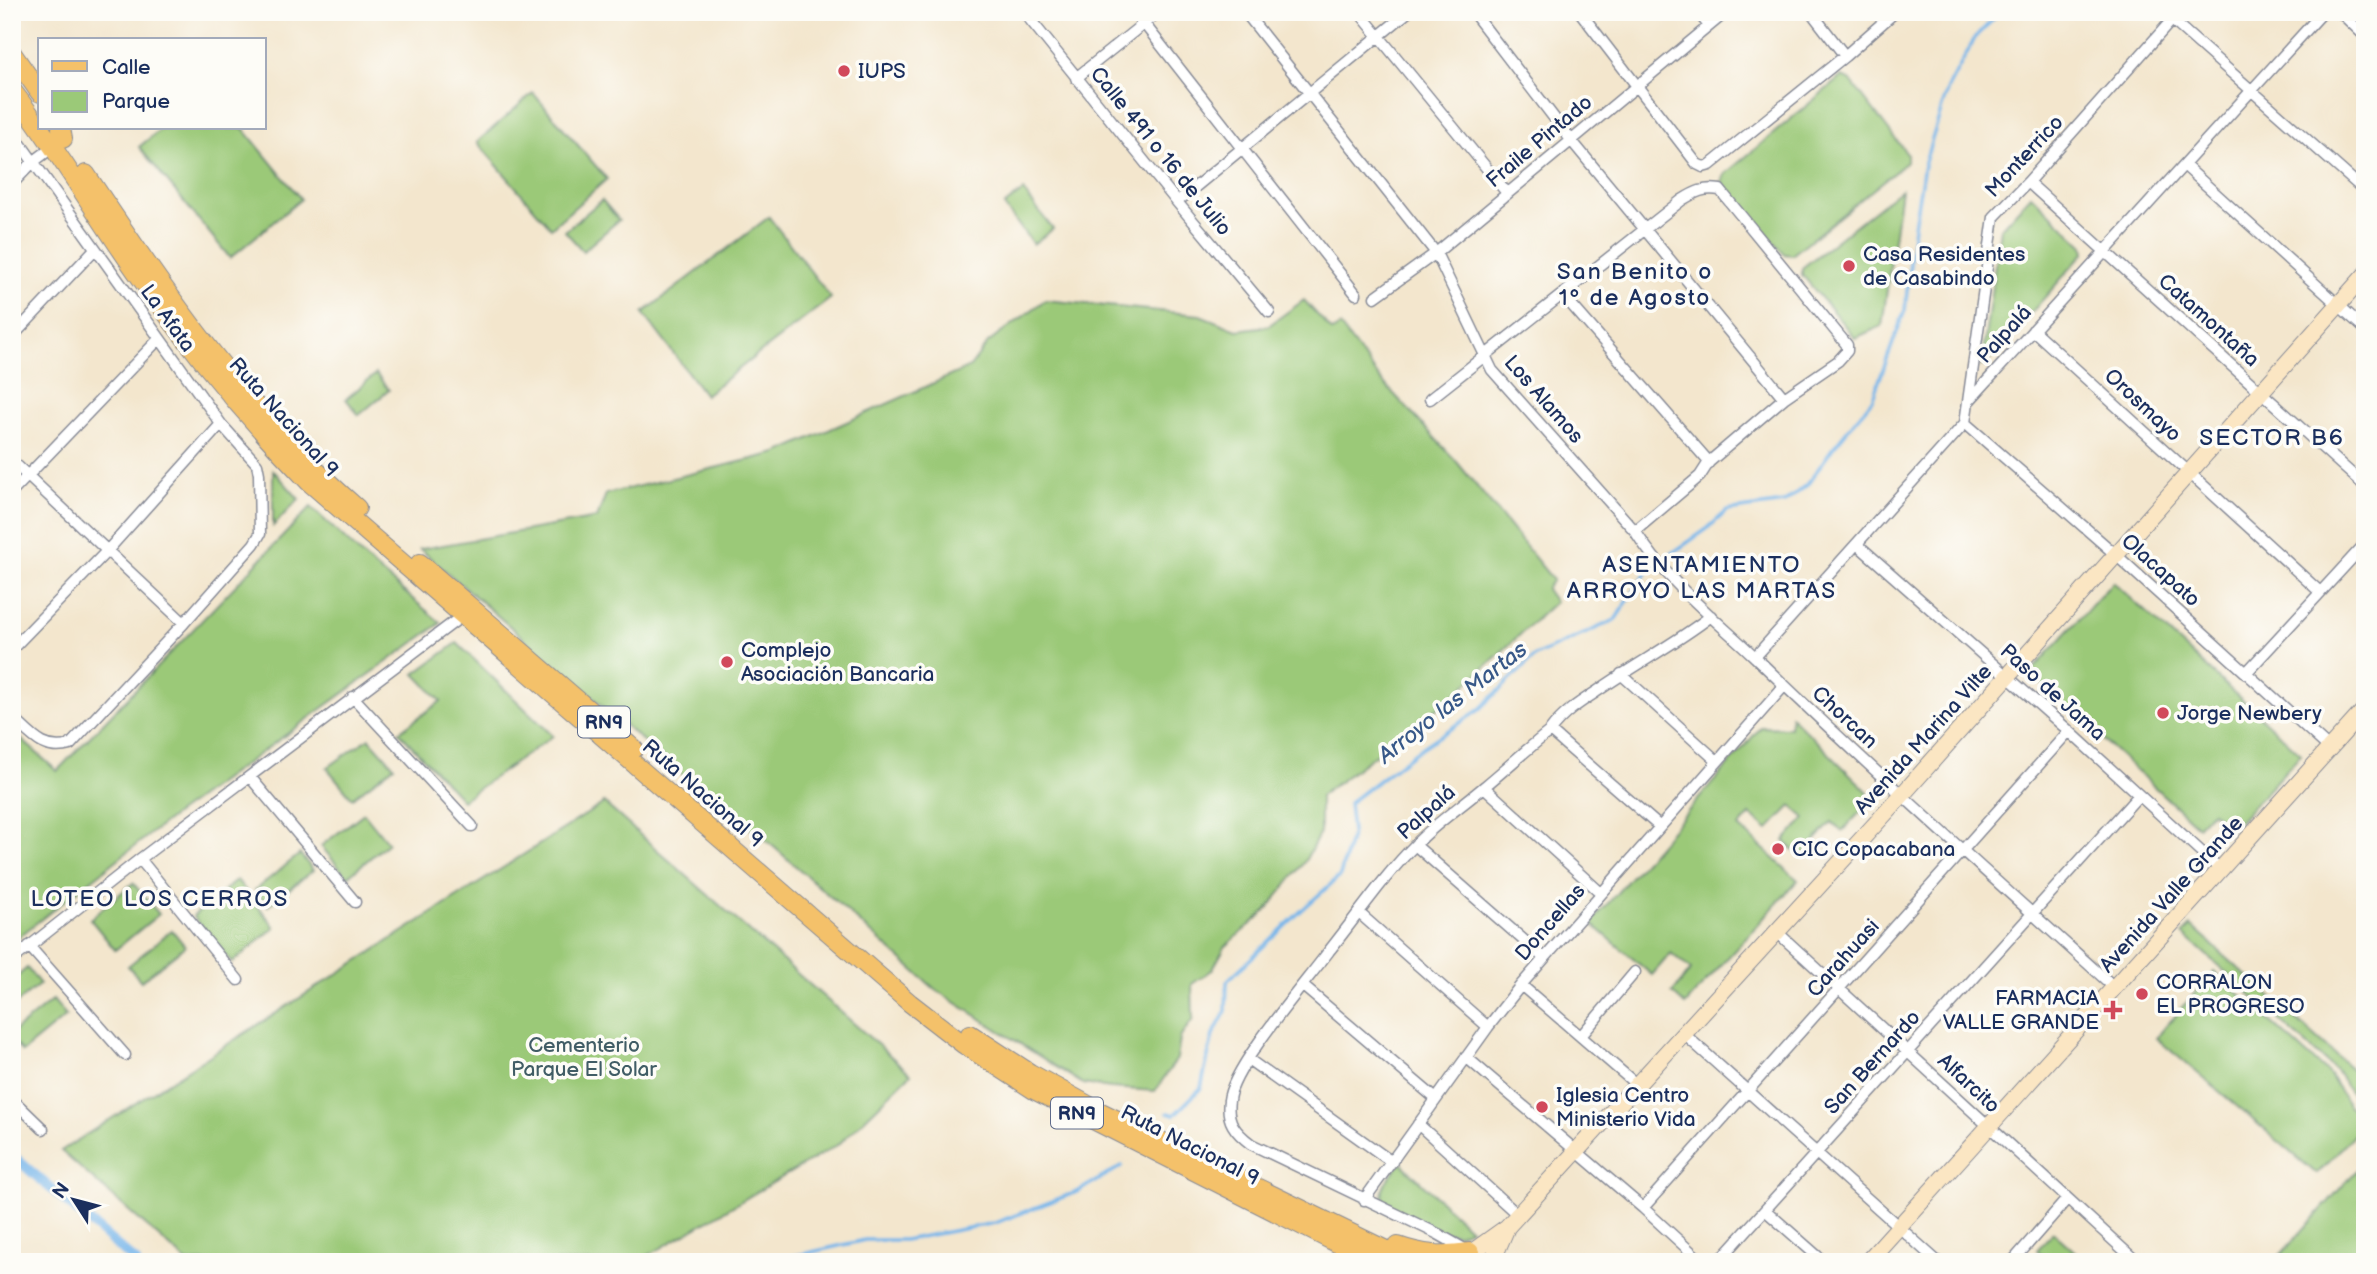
<svg xmlns="http://www.w3.org/2000/svg" width="2377" height="1274" font-family="'Balsamiq Sans',sans-serif">
  <style>
    .green { fill: #9bc978; stroke: #5b7c6b; stroke-width: 2 }
    .lines { fill: none; stroke-linecap: round; stroke-linejoin: round }
    .stream { stroke: #77b6ea; stroke-width: 3.5 }
    .canal { stroke: #77b6ea; stroke-width: 10 }
    .street-casing { stroke: #878a96; stroke-width: 13 }
    .secondary-casing { stroke: #878a96; stroke-width: 18 }
    .primary-casing { stroke: #878a96; stroke-width: 20 }
    .street { stroke: #fff; stroke-width: 10 }
    .secondary { stroke: #fbe6c3; stroke-width: 16 }
    .primary { stroke: #f4c16a; stroke-width: 18 }
    .poi-dot { fill: #d1495b; stroke: #fdfcf7; stroke-width: 2.5 }
    .labels { text-anchor: middle; stroke-width: 7; stroke-linejoin: round; paint-order: stroke }
    .shield { fill: #fdfcf7; stroke: #5f6c8c; stroke-width: 2 }
    .shield-label { font-size: 19px; font-weight: bold; fill: #1b2f5e }
    .poi-label { font-size: 21px; fill: #1b2f5e; stroke: #fdfcf7; text-anchor: start }
    .street-label { font-size: 21px; fill: #1b2f5e; stroke: #fdfcf7 }
    .park-label { font-size: 21px; fill: #415d66; stroke: #fdfcf7 }
    .neighbourhood-label { font-size: 23px; letter-spacing: 2px; fill: #1b2f5e; stroke: #fdfcf7 }
    .water-label { font-size: 23px; font-style: italic; fill: #375888; stroke: #fdfcf7 }
  </style>
  <rect width="100%" height="100%" fill="#fdfcf7"/>
  <filter id="ink" filterUnits="userSpaceOnUse"><feTurbulence type="fractalNoise" baseFrequency=".0143" numOctaves="2"/><feDisplacementMap in="SourceGraphic" scale="14" xChannelSelector="R" yChannelSelector="G"/><feConvolveMatrix kernelMatrix="1 2 1 2 8 2 1 2 1" color-interpolation-filters="sRGB"/></filter>
  <filter id="wash" filterUnits="userSpaceOnUse"><feTurbulence type="fractalNoise" baseFrequency=".00686" numOctaves="4" result="noise"/><feDisplacementMap in="SourceGraphic" scale="28" xChannelSelector="R" yChannelSelector="G"/><feGaussianBlur stdDeviation="1.57" result="paint"/><feColorMatrix in="noise" values="0 0 0 0 0 0 0 0 0 0 0 0 0 0 0 0 0 1.4 0 .05"/><feComposite in="paint" operator="in"/></filter>
  <g filter="url(#wash)">
    <rect width="100%" height="100%" fill="#f3e6cd"/>
    <path class="green" d="M1841,77l9,3 57,74v8l-115,93 -8,-1 -62,-72 3,-8z
      M533,93l74,86 -56,49 -74,-86z
      M162,128h81l58,71 -71,59 -91,-111z
      M1901,189l-19,137 -27,12 -53,-63v-7z
      M1023,191l30,38 -20,15 -29,-38z
      M2031,195l53,51 1,6 -101,114h-3l19,-137z
      M602,200l17,20 -36,31 -18,-20z
      M769,217l62,81 -126,97 -62,-82z
      M1045,300l155,15 37,15 31,-4 36,-26 28,31 8,-5 41,54 76,82 96,118 -7,9 9,13 -101,94 -134,100v37l-15,28 -39,50 -41,36 -13,23 -20,14 1,35 -13,19 -3,21 -22,32 -44,-3 -28,-4 -147,-94 -162,-143 -80,-62 -274,-236 177,-31 9,-24 171,-41 193,-86 18,-24z
      M376,374l13,16 -30,25 -13,-16z
      M273,470l26,29 -26,27z
      M311,507l58,55 72,61 -269,194 -160,125v-211l45,40z
      M2113,582l188,172 -69,75 -20,-18 -15,15 -167,-153z
      M457,643l96,93 -91,64 -63,-68 42,-31 -26,-27z
      M1791,716l77,76v12l-26,27 -10,-9 -31,34 -17,-15 21,-23 -14,-12 -23,24 -18,-15 -11,12 59,53 -113,125 -13,-12 19,-23 -20,-17 -19,22 -61,-52 170,-196 29,1z
      M369,738l25,28 -42,32 -25,-30z
      M604,803l307,271 -72,70 -202,118h-450l-126,-111z
      M364,813l24,30 -41,34 -26,-31z
      M300,854l13,16 -45,36 -13,-16z
      M237,880l38,47 -43,36 -39,-47z
      M133,883l26,31 -44,36 -25,-31z
      M2191,926l174,155v23l-10,-5 -19,-28 -153,-137z
      M172,930l13,16 -44,35 -13,-15z
      M27,968l13,16 -28,23v-26z
      M2214,971l116,104 19,31 16,11v6l-48,51 -161,-136z
      M53,1000l13,16 -44,36 -10,-12v-7z
      M2365,1161v101h-91z
      M1401,1163l69,66 -11,5 -16,-2 -59,-28c-6,-19 6,-27 17,-41z
      M2053,1232l30,27 -2,3h-31l-13,-12z"/>
    <g class="lines">
      <path class="stream" d="M1168,1113l6,2 27,-27 12,-53 13,-24 1,-30 76,-72 37,-33 12,-44 -3,-29 68,-52 62,-41 56,-54 80,-36 33,-50 59,-41 20,-18 57,-8 23,-18 25,-36 40,-49 33,-90 9,-84 10,-61 24,-77 27,-50 25,-26
        M768,1262l97,-22h39l91,-17 84,-32 43,-25"/>
      <path class="canal" d="M12,1155l124,107"/>
    </g>
  </g>
  <g filter="url(#ink)">
    <g class="lines">
      <defs>
        <path id="street" d="M1024,12l153,190 92,110
          M1135,12l221,282
          M1245,12l191,241 56,117 143,161c31,50 78,86 120,126 117,113 239,222 360,331
          M1359,12l148,181
          M1473,12l98,128 213,258
          M1580,12l117,152 6,3 7,-2 135,-109 50,-44
          M1698,12l11,14
          M1811,12l34,44
          M2340,12l25,24
          M2172,20l193,171
          M1076,78l82,-66
          M12,132l209,292 36,40 2,10 1,60 -6,10 -70,79 -114,122c-27,8 -39,-11 -58,-28
          M2184,165l181,164
          M2028,182l337,304
          M12,184l21,-22 24,-18
          M1177,202l231,-190
          M1563,295l146,167
          M1375,297l61,-44 290,-241
          M2033,330l287,262
          M12,337l83,-88
          M1430,399l252,-199c13,-8 22,-13 38,-10l127,155v6l-9,10 -54,37 -75,64 -9,14 -65,55
          M1968,402l355,-390
          M1965,423l150,131 214,194
          M12,461l172,162
          M12,492l147,-153
          M1858,545l211,186 152,139
          M12,649l95,-98 114,-127
          M1755,657l210,-234 29,-206 34,-35 151,-170
          M2246,673l119,-129
          M1621,674l96,87
          M353,697l119,129
          M1550,731l110,96
          M250,777l105,125
          M1484,787l117,106
          M1415,845l129,113
          M140,859l98,121
          M1359,913l129,114
          M1777,932l360,330
          M29,946l96,109
          M12,960l128,-101 322,-243
          M1521,985l116,100
          M1303,986l133,113
          M1684,1034l254,228
          M1581,1036l54,-64
          M1466,1057l177,151 59,54
          M1248,1059l144,103
          M12,1099l31,30
          M1418,1124l100,91
          M1364,1200l124,-173 33,-42 263,-299
          M1643,1208l426,-477
          M1765,1210l59,52
          M1492,1262l-13,-10h-9l-32,-18 -187,-90c-16,-12 -25,-23 -22,-44 3,-33 78,-119 100,-149 28,-35 55,-75 87,-107 21,-22 46,-38 69,-58 22,-18 42,-37 65,-55 12,-17 29,-28 46,-39 38,-27 79,-48 115,-76
          M1718,1262l421,-467
          M2012,1262l55,-63"/>
        <path id="secondary" d="M1461,1260l46,-33 395,-432 463,-520
          M1492,1262l15,-35
          M1867,1262l498,-553"/>
        <path id="primary" d="M12,53l28,40
          M12,90c47,61 85,127 130,190 50,71 106,139 167,202l601,521 53,41 71,46 340,172
          M61,128l2,11
          M86,174c80,119 162,240 271,334
          M420,563l214,186
          M970,1034l60,39 69,38 312,151
          M1398,1246c25,9 45,10 72,6"/>
      </defs>
      <use href="#street" class="street-casing"/>
      <use href="#secondary" class="secondary-casing"/>
      <use href="#primary" class="primary-casing"/>
      <use href="#street" class="street"/>
      <use href="#secondary" class="secondary"/>
      <use href="#primary" class="primary"/>
    </g>
  </g>
  <g class="poi-dot">
    <circle cx="844" cy="71" r="7"/>
    <circle cx="1849" cy="266" r="7"/>
    <circle cx="727" cy="662" r="7"/>
    <circle cx="2163" cy="713" r="7"/>
    <circle cx="1778" cy="849" r="7"/>
    <circle cx="2142" cy="994" r="7"/>
    <path d="M2109.5 999.5h7v7h7v7h-7v7h-7v-7h-7v-7h7z"/>
    <circle cx="1542" cy="1107" r="7"/>
  </g>
  <g class="labels">
    <g class="shield">
      <rect x="578" y="706.5" width="52" height="31" rx="5"/>
      <rect x="1051" y="1097.5" width="52" height="31" rx="5"/>
    </g>
    <g class="shield-label">
      <text x="604" y="729">RN9</text>
      <text x="1077" y="1120">RN9</text>
    </g>
    <g class="poi-label">
      <text x="858" y="78">IUPS</text>
      <text x="1863" y="261">Casa Residentes<tspan x="1863" dy="24">de Casabindo</tspan></text>
      <text x="741" y="657">Complejo<tspan x="741" dy="24">Asociación Bancaria</tspan></text>
      <text x="2177" y="720">Jorge Newbery</text>
      <text x="1792" y="856">CIC Copacabana</text>
      <text x="2156" y="989">CORRALON<tspan x="2156" dy="24">EL PROGRESO</tspan></text>
      <text x="2099" y="1005" text-anchor="end">FARMACIA<tspan x="2099" dy="24">VALLE GRANDE</tspan></text>
      <text x="1556" y="1102">Iglesia Centro<tspan x="1556" dy="24">Ministerio Vida</tspan></text>
    </g>
    <g class="street-label">
      <text transform="translate(1539 141) rotate(-40)" y="7">Fraile Pintado</text>
      <text transform="translate(1161 151) rotate(51)" y="7">Calle 491 o 16 de Julio</text>
      <text transform="translate(2024 156) rotate(-47)" y="7">Monterrico</text>
      <text transform="translate(168 318) rotate(54)" y="7">La Afata</text>
      <text transform="translate(2209 320) rotate(42)" y="7">Catamontaña</text>
      <text transform="translate(2004 334) rotate(-48)" y="7">Palpalá</text>
      <text transform="translate(1544 399) rotate(49)" y="7">Los Alamos</text>
      <text transform="translate(2143 405) rotate(43)" y="7">Orosmayo</text>
      <text transform="translate(284 417) rotate(48)" y="7">Ruta Nacional 9</text>
      <text transform="translate(2161 570) rotate(42)" y="7">Olacapato</text>
      <text transform="translate(2053 692) rotate(42)" y="7">Paso de Jama</text>
      <text transform="translate(1845 717) rotate(43)" y="7">Chorcan</text>
      <text transform="translate(1923 739) rotate(-48)" y="7">Avenida Marina Vilte</text>
      <text transform="translate(703 793) rotate(41)" y="7">Ruta Nacional 9</text>
      <text transform="translate(1426 812) rotate(-42)" y="7">Palpalá</text>
      <text transform="translate(2171 894) rotate(-48)" y="7">Avenida Valle Grande</text>
      <text transform="translate(1550 922) rotate(-49)" y="7">Doncellas</text>
      <text transform="translate(1843 958) rotate(-48)" y="7">Carahuasi</text>
      <text transform="translate(1872 1062) rotate(-48)" y="7">San Bernardo</text>
      <text transform="translate(1969 1083) rotate(43)" y="7">Alfarcito</text>
      <text transform="translate(1190 1145) rotate(27)" y="7">Ruta Nacional 9</text>
    </g>
    <g class="park-label">
      <text x="584" y="1052">Cementerio<tspan x="584" dy="24">Parque El Solar</tspan></text>
    </g>
    <g class="neighbourhood-label">
      <text x="1635" y="279">San Benito o<tspan x="1635" dy="26">1º de Agosto</tspan></text>
      <text x="2272" y="445">SECTOR B6</text>
      <text x="1702" y="572">ASENTAMIENTO<tspan x="1702" dy="26">ARROYO LAS MARTAS</tspan></text>
      <text x="160" y="906">LOTEO LOS CERROS</text>
    </g>
    <g class="water-label">
      <text transform="translate(1452 702) rotate(-38)" y="8">Arroyo las Martas</text>
    </g>
  </g>
  <rect width="2377" height="1274" fill="none" stroke="#fdfcf7" stroke-width="42"/>
  <rect x="38" y="38" width="228" height="91" fill="#fdfcf7" stroke="#a3aaba" stroke-width="2"/>
  <rect x="52" y="61" width="35" height="10" fill="#f4c16a" stroke="#a3aaba" stroke-width="2"/>
  <text x="102" y="74" font-size="21" fill="#1b2f5e">Calle</text>
  <rect x="52" y="91" width="35" height="21" fill="#9bc978" stroke="#a3aaba" stroke-width="2"/>
  <text x="102" y="108" font-size="21" fill="#1b2f5e">Parque</text>
  <g transform="translate(74 1200) rotate(306)" stroke="#fdfcf7" stroke-width="5" paint-order="stroke">
  <path d="M0-5L12 26L0 18L-12 26Z" fill="#1b2f5e"/>
  <text y="-10" font-size="19" font-weight="bold" text-anchor="middle" fill="#1b2f5e">N</text>
  </g>
</svg>
